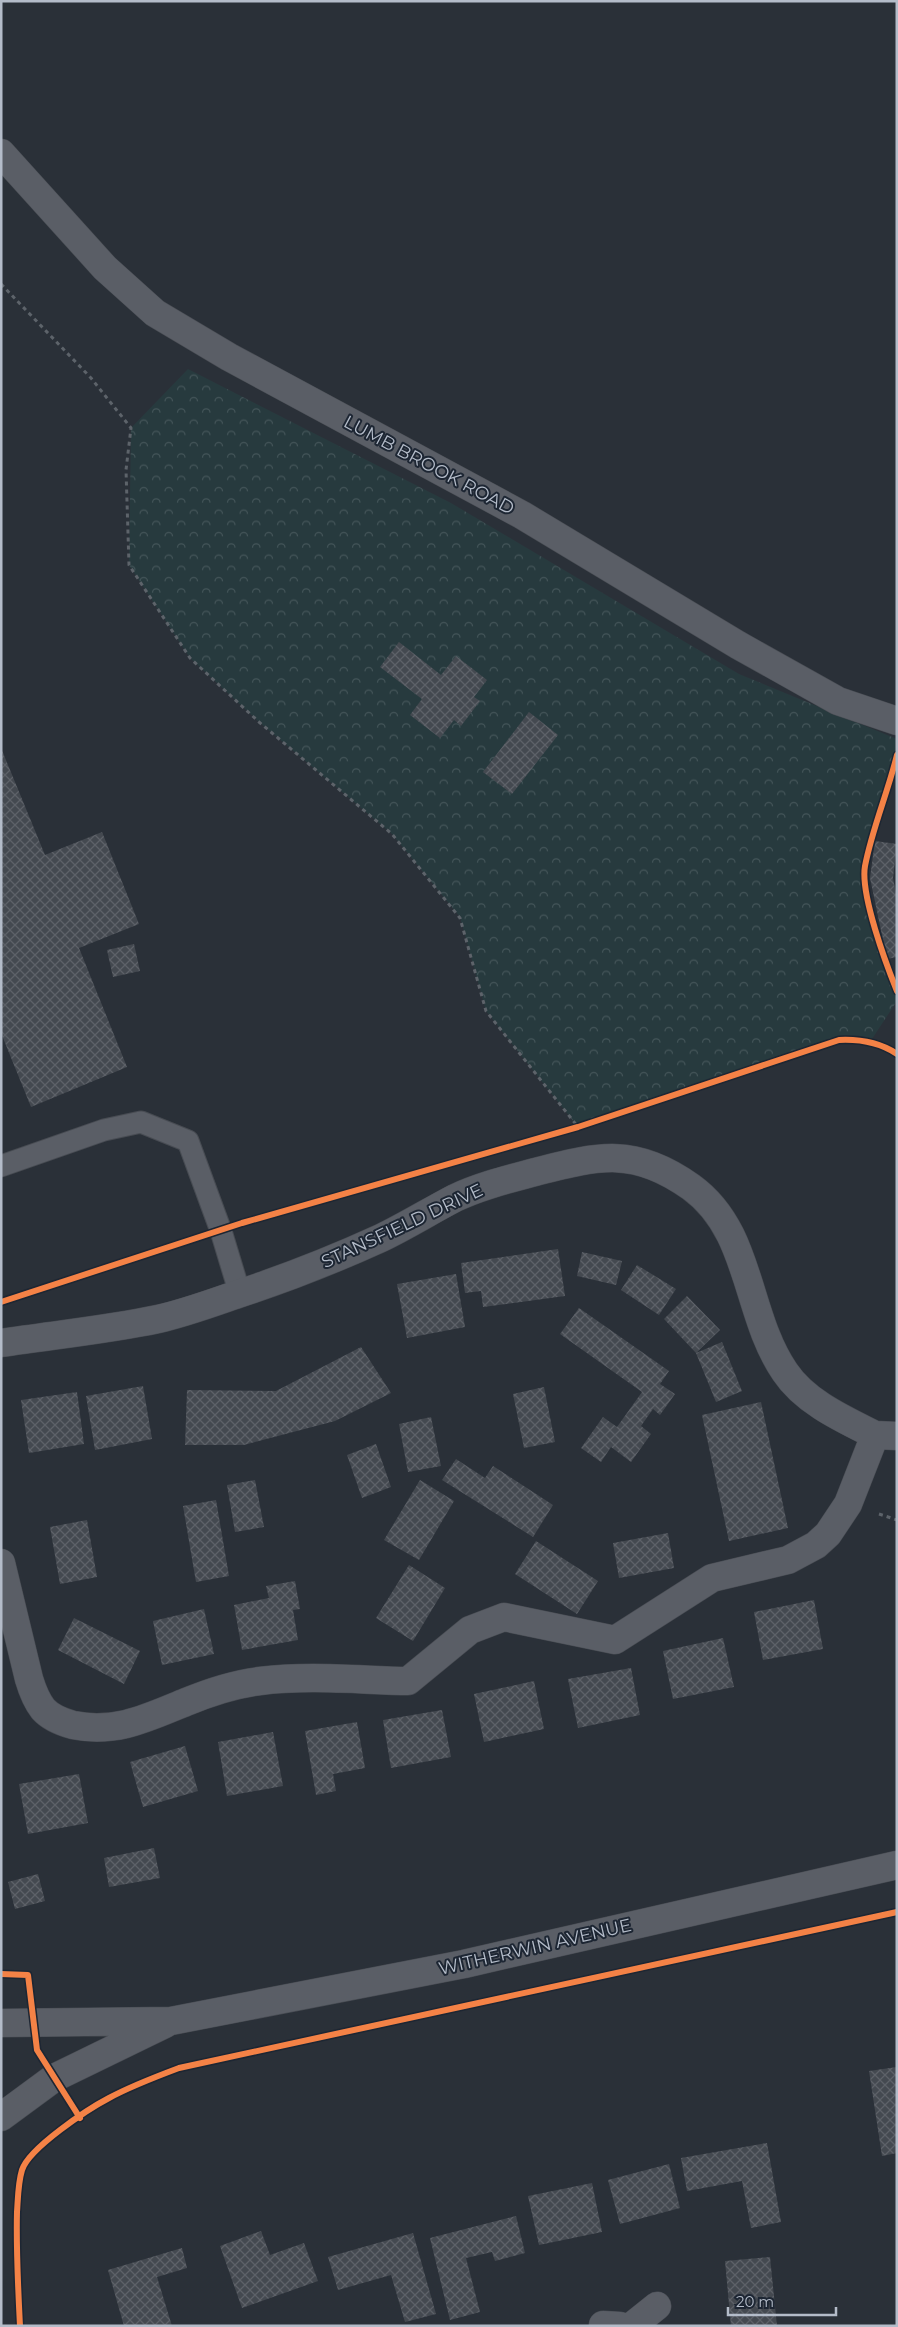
<svg xmlns="http://www.w3.org/2000/svg" width="898" height="2327" font-family="Montserrat,sans-serif">
  <style>
    .forest { fill: url(#forest-crowns) }
    .building { fill: url(#building-cross-hatch) }
    .lines { fill: none; stroke-linecap: round; stroke-linejoin: round }
    .service-casing { stroke: #484c53; stroke-width: 23 }
    .minor-casing { stroke: #484c53; stroke-width: 29 }
    .tertiary-casing { stroke: #484c53; stroke-width: 29 }
    .path { stroke: #5d636a; stroke-width: 3; stroke-dasharray: 4 4; stroke-linecap: butt }
    .service { stroke: #5a5e66; stroke-width: 21 }
    .minor { stroke: #5a5e66; stroke-width: 28 }
    .tertiary { stroke: #5a5e66; stroke-width: 28 }
    .cycleway-casing { stroke: #1d2633; stroke-width: 9 }
    .cycleway { stroke: #f48246; stroke-width: 6 }
    .labels { text-anchor: middle; stroke-width: 4; stroke-linejoin: round; paint-order: stroke }
    .street-label { font-size: 18px; fill: #b4bcc9; stroke: #1d2633 }
  </style>
  <defs>
    <pattern id="forest-crowns" width="20" height="18" patternUnits="userSpaceOnUse" patternTransform="scale(1.25)"><rect width="20" height="18" fill="#273a3e"/><path d="M2 6a3 3 0 1 1 6 0M12 15a3 3 0 1 1 6 0" fill="none" stroke="#445559"/></pattern>
    <pattern id="building-cross-hatch" width="8" height="8" patternUnits="userSpaceOnUse" patternTransform="scale(1.25)"><rect width="8" height="8" fill="#444950"/><path d="M0 0l8 8M0 8l8-8" fill="none" stroke="#5d6168"/></pattern>
  </defs>
  <rect width="100%" height="100%" fill="#2a3038"/>
  <path class="forest" d="M188,369l263,134 288,171 158,65 -3,26 -29,102v20l20,74 12,30v10l-27,41 -31,-2 -261,87 -92,-116 -26,-94 -68,-83 -133,-112 -69,-64 -61,-93 2,-137z"/>
  <path class="building" d="M399,642l42,33 15,-19 31,24 -13,17 6,4 -19,25 -7,-6 -14,18 -30,-23 12,-16 -42,-32z
    M529,712l29,23 -46,59 -29,-22z
    M1,748l44,107 57,-23 37,92 -60,24 48,119 -96,40 -30,-74z
    M875,841l22,3 -4,34 4,20v59l-10,2 -17,-81z
    M134,944l6,27 -27,6 -6,-27z
    M558,1249l7,47 -82,11 -2,-16 -16,2 -4,-30z
    M582,1252l40,9 -6,24 -39,-9z
    M637,1265l39,24 -17,26 -38,-25z
    M456,1274l9,53 -58,11 -10,-54z
    M687,1296l33,34 -24,23 26,-11 20,49 -26,11 -20,-49 -32,-34z
    M579,1308l90,63 -9,13 15,10 -15,21 -7,-6 -12,17 10,8 -20,28 -20,-15 -10,15 -20,-14 22,-31 14,10 25,-35 -82,-58z
    M361,1347l30,46 -56,28 -91,24h-59l2,-55 89,1z
    M143,1386l9,53 -57,11 -9,-54z
    M544,1387l11,55 -31,6 -11,-54z
    M77,1392l7,52 -55,9 -8,-53z
    M761,1402l27,126 -59,13 -27,-126z
    M431,1417l10,49 -33,6 -9,-48z
    M376,1444l15,43 -29,11 -15,-43z
    M456,1459l29,19 8,-12 60,39 -20,32 -91,-57z
    M255,1480l9,47 -29,5 -8,-47z
    M420,1480l34,21 -35,59 -35,-20z
    M216,1500l13,76 -33,6 -13,-76z
    M87,1520l10,57 -37,7 -10,-57z
    M668,1533l6,35 -55,10 -6,-35z
    M536,1541l62,40 -21,33 -62,-40z
    M409,1565l36,23 -32,53 -37,-23z
    M295,1581l5,28 -7,1 5,30 -56,10 -8,-45 35,-7 -3,-12z
    M814,1600l9,49 -60,11 -9,-48z
    M204,1609l10,45 -52,11 -9,-44z
    M74,1618l66,33 -16,33 -66,-34z
    M723,1638l11,49 -61,12 -10,-48z
    M631,1668l9,47 -62,13 -10,-49z
    M534,1681l10,48 -60,13 -10,-48z
    M442,1710l9,47 -60,11 -8,-48z
    M357,1722l8,46 -32,6 3,17 -20,4 -11,-64z
    M273,1732l10,54 -56,10 -9,-54z
    M185,1746l13,45 -55,16 -13,-45z
    M79,1774l9,49 -60,11 -9,-50z
    M154,1848l6,30 -51,9 -5,-29z
    M38,1874l7,27 -30,8 -7,-27z
    M897,2067v86l-15,3 -13,-85z
    M767,2143l14,79 -30,6 -9,-47 -55,10 -6,-33z
    M669,2164l11,44 -60,16 -12,-44z
    M592,2183l10,49 -63,13 -11,-49z
    M516,2216l9,37 -30,8 -3,-9 -26,6 14,54 -30,8 -20,-82z
    M261,2231l9,24 34,-12 14,38 -76,27 -22,-62z
    M413,2233l23,81 -31,8 -14,-47 -53,15 -10,-33z
    M182,2248l5,20 -30,9 15,49h-48l-16,-56z
    M770,2257l7,69h-46l-6,-65z"/>
  <g class="lines">
    <defs>
      <path id="service" d="M1,1166l103,-36 37,-8 47,19 33,90 19,63"/>
      <path id="minor" d="M1,1343c52,-8 105,-13 157,-24 27,-6 54,-16 80,-25 49,-16 97,-35 143,-56 25,-12 49,-27 74,-40 25,-12 54,-19 80,-26 63,-16 99,-26 156,15 61,44 54,127 94,185 20,30 58,47 90,63
        M1,1563l28,116c3,10 7,21 14,30 8,9 19,13 30,16 43,9 76,-8 113,-23 24,-10 49,-18 74,-21 48,-6 99,-1 148,0l62,-51 34,-13 111,23 97,-62 76,-18 28,-15 12,-11 20,-30 27,-69 22,1
        M1,2023l170,-2 293,-57 433,-99
        M1,2117l53,-39 111,-54
        M603,2325l17,1
        M632,2326l25,-20"/>
      <path id="tertiary" d="M1,153l104,115 50,45 74,44 293,158 216,130 100,56 59,20"/>
    </defs>
    <use href="#service" class="service-casing"/>
    <use href="#minor" class="minor-casing"/>
    <use href="#tertiary" class="tertiary-casing"/>
    <path class="path" d="M1,284l90,94 40,50 -5,42 3,95 61,93 69,64 133,112 68,84 26,93 92,116
      M879,1514l18,6"/>
    <use href="#service" class="service"/>
    <use href="#minor" class="minor"/>
    <use href="#tertiary" class="tertiary"/>
    <defs>
      <path id="cycleway" d="M897,755c-9,37 -25,74 -32,111 -5,28 21,98 32,125
        M1,1302l241,-79 336,-96 261,-87c21,-1 40,2 58,14
        M1,1974l27,1 9,75 43,68
        M20,2326c-2,-39 -4,-76 -3,-114 1,-14 1,-29 5,-42 7,-22 66,-61 87,-72 22,-12 46,-21 70,-30l718,-156"/>
    </defs>
    <use href="#cycleway" class="cycleway-casing"/>
    <use href="#cycleway" class="cycleway"/>
  </g>
  <g class="labels">
    <g class="street-label">
      <text transform="translate(429 465) rotate(28)" y="6">LUMB BROOK ROAD</text>
      <text transform="translate(402 1226) rotate(-25)" y="6">STANSFIELD DRIVE</text>
      <text transform="translate(535 1947) rotate(-13)" y="6">WITHERWIN AVENUE</text>
    </g>
  </g>
  <rect width="898" height="2327" fill="none" stroke="#b4bcc9" stroke-width="5"/>
  <path d="M728 2307v8h108v-8" fill="none" stroke="#b4bcc9" stroke-width="2.5"/>
  <text x="736" y="2307" font-size="15" fill="#b4bcc9" stroke="#1d2633" stroke-width="4" paint-order="stroke">20 m</text>
</svg>
